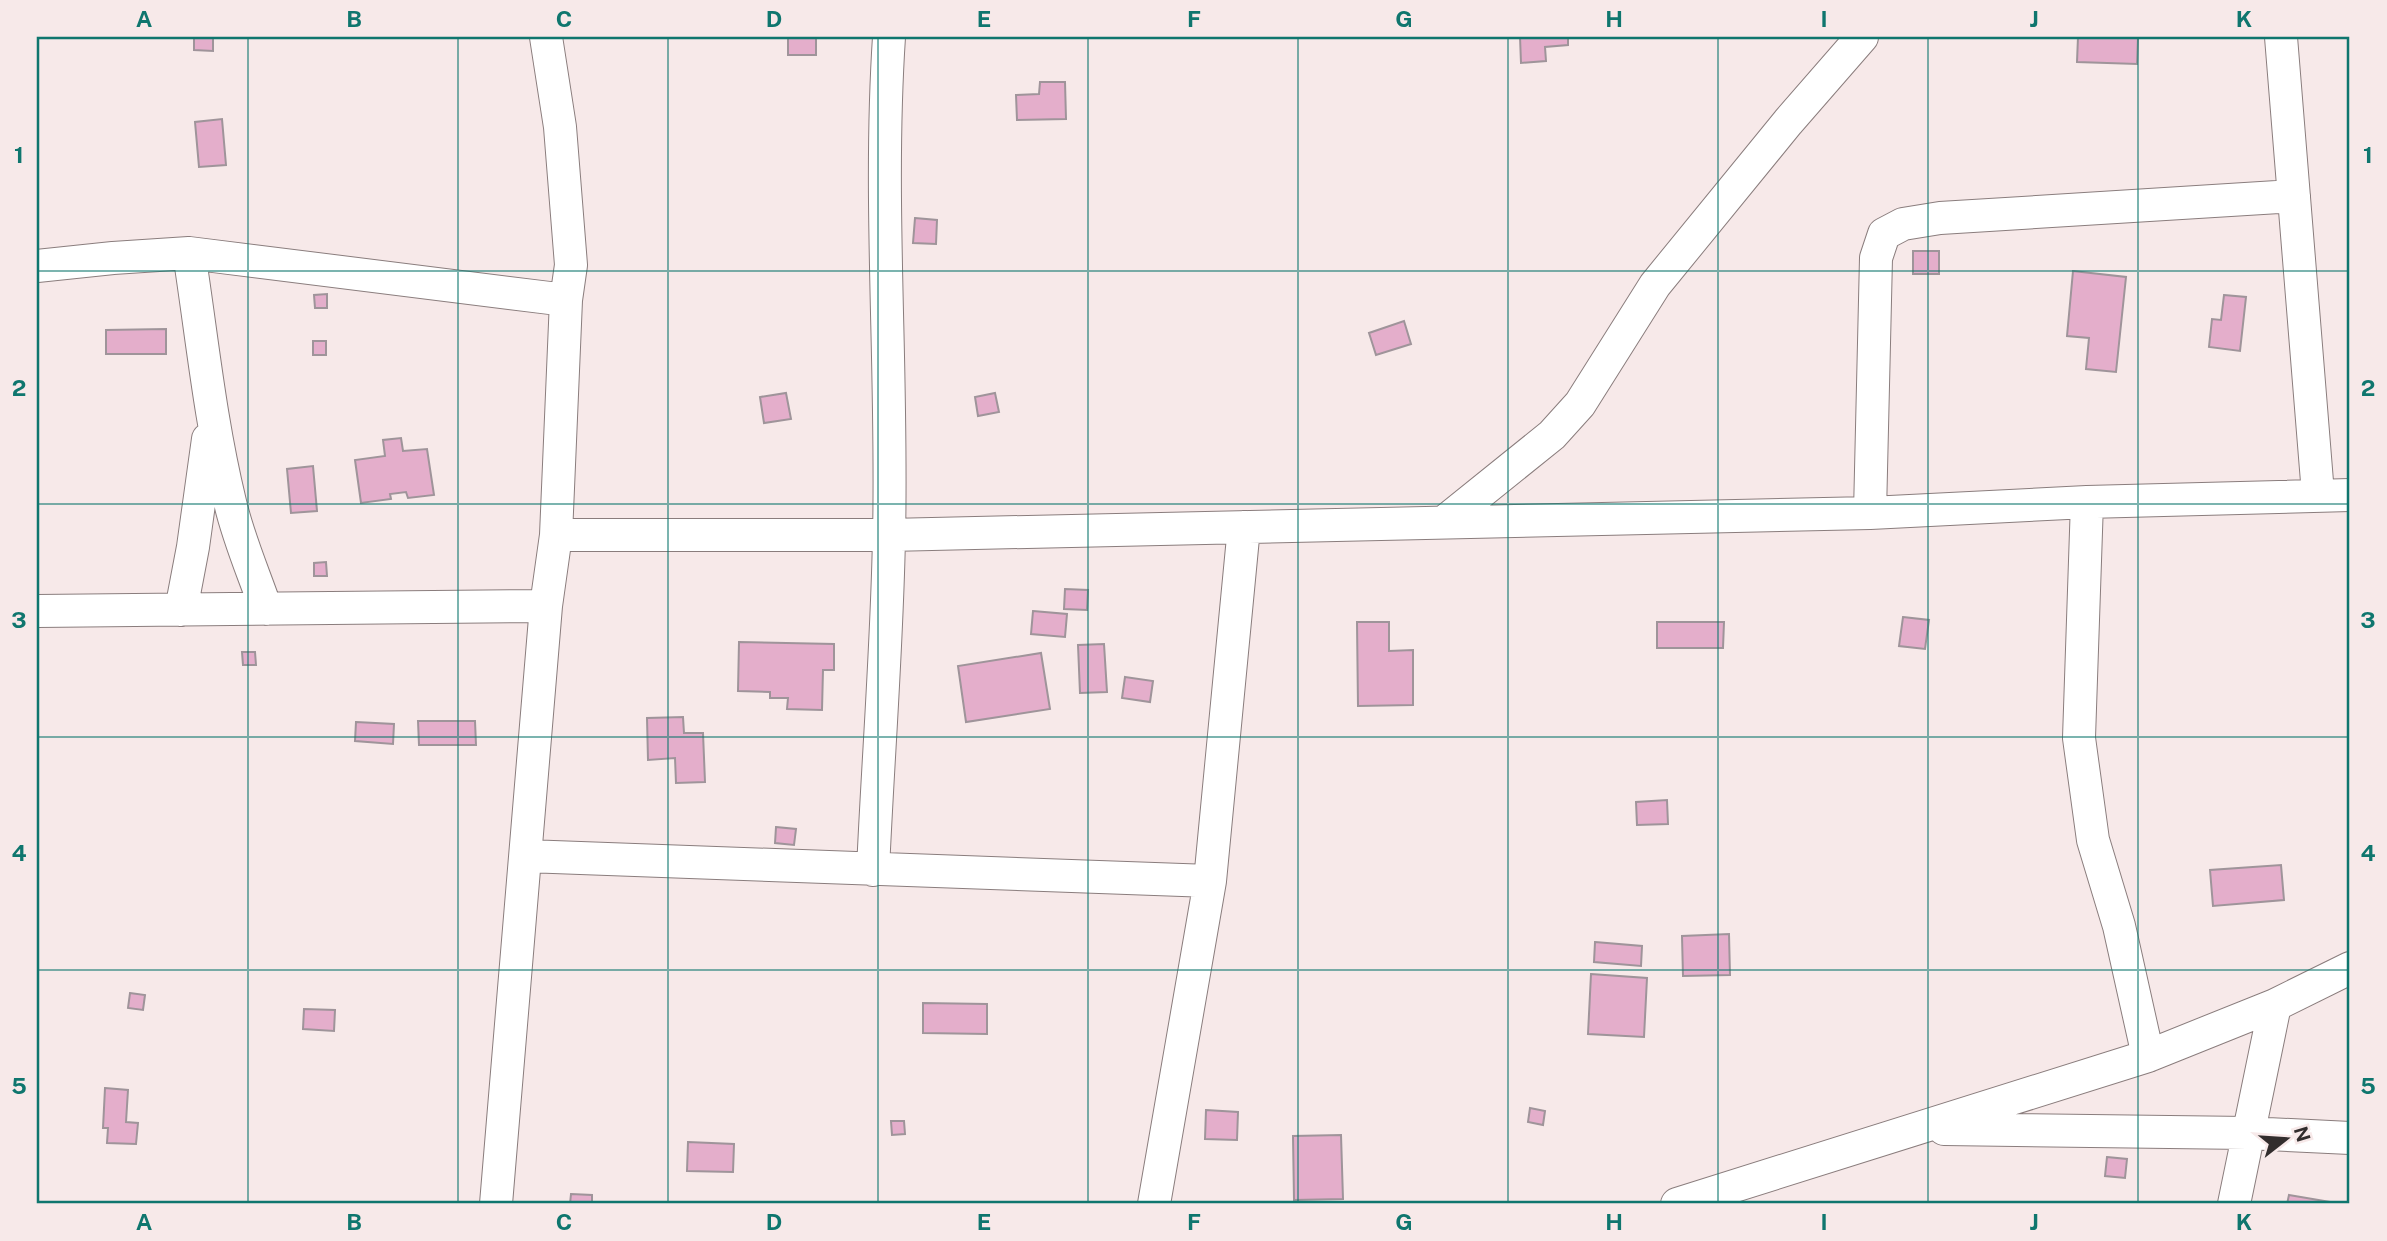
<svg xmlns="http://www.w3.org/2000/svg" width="2387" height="1241" font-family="'Public Sans',sans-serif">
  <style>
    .building { fill: #e4aecb; stroke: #9f949a; stroke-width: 2 }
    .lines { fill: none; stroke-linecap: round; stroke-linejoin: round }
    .street-casing { stroke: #8a7d7d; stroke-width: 34 }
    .street { stroke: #fff; stroke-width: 32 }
    .grid { fill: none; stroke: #0f766e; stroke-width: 2; stroke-opacity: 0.55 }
    .neatline { fill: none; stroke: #0f766e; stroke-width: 2.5 }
    .grid-label { font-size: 23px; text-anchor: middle; font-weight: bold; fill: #0f766e }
  </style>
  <rect width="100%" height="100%" fill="#f7e9e9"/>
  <path class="building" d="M194,37h19v14l-19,-1z
    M788,37h28v18h-28z
    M1520,37h48v8l-23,2 1,14 -25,2z
    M2078,37h60l-1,27 -60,-2z
    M1040,82h25l1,37 -49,1 -1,-25 23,-1z
    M222,119l4,46 -27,2 -4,-45z
    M915,218l22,2 -1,24 -23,-1z
    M1913,251h26v23h-26z
    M2073,271l53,6 -10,95 -30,-3 3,-31 -22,-2z
    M327,294v14h-12l-1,-13z
    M2224,295l22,2 -6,54 -31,-4 3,-28 9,1z
    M1404,321l7,23 -35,11 -7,-22z
    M166,329v25h-60v-24z
    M313,341h13v14h-13z
    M786,393l5,26 -27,4 -4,-26z
    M995,393l4,19 -21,4 -3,-19z
    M401,438l2,13 24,-2 7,46 -26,3 -2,-6 -16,2 1,5 -30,4 -6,-43 30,-4 -2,-16z
    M313,466l4,45 -26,2 -4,-44z
    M326,562l1,14h-13v-13z
    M1065,589l23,1 -1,20 -23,-1z
    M1033,611l34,3 -2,23 -34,-3z
    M1903,617l26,3 -4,29 -26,-3z
    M1357,622h32v29l24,-1v55l-55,1z
    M1657,622h67l-1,26h-66z
    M739,642l95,2v26h-11l-1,40 -35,-1 1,-11h-18v-6l-32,-1z
    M1104,644l3,48 -27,1 -2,-48z
    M242,652h13l1,13h-13z
    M1041,653l9,56 -84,13 -8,-56z
    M1125,677l28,4 -3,21 -28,-4z
    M683,717l1,16h19l2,49 -29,1 -1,-25 -27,2 -1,-42z
    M418,721h57l1,24h-57z
    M356,722l38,2 -1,20 -38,-3z
    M1667,800l1,24 -31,1 -1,-23z
    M776,827l20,2 -2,16 -19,-2z
    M2281,865l3,35 -71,6 -3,-36z
    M1729,934l1,41 -47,1 -1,-40z
    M1595,942l47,4 -1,20 -47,-4z
    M1591,974l56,4 -3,59 -56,-3z
    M130,993l15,2 -2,15 -15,-2z
    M923,1003l64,1v30l-64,-1z
    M304,1009l31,1 -1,21 -31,-2z
    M105,1088l23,2 -2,32 12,1 -2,21 -29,-1 1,-15h-5z
    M1530,1108l15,3 -2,14 -15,-3z
    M1206,1110l32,2 -1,28 -32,-1z
    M891,1121h13l1,13 -13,1z
    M1341,1135l2,64 -49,1 -1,-64z
    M688,1142l46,2 -1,28 -46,-1z
    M2107,1157l20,2 -2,19 -20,-2z
    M571,1194l21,1v9h-22z
    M2289,1195l53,9h-55z"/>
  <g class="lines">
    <defs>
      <path id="street" d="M2281,37l37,457
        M189,253c13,84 21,167 41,249 8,36 24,72 36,107
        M37,266l76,-8 76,-5 377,47
        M2087,502l-8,236 14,102 26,86 29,130
        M1870,513l6,-255 8,-24 19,-10 37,-6 354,-22
        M1444,522l108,-87 28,-31 75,-119 133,-163 74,-85
        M556,535h333l981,-22 217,-11 263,-7
        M181,610l12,-63 15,-108
        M37,611l509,-5
        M526,856l684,25
        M873,870c5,-112 14,-223 16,-334 4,-167 -11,-333 0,-499
        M1944,1129l303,4 103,5
        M496,1204l50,-598 10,-71 10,-235 5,-35 -11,-138 -14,-90
        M1154,1204l56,-323 34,-354
        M1677,1204l471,-148 127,-51 75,-37
        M2234,1204l41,-199"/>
    </defs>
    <use href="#street" class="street-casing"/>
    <use href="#street" class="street"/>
  </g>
  <path class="grid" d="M248,37v1167M458,37v1167M668,37v1167M878,37v1167M1088,37v1167M1298,37v1167M1508,37v1167M1718,37v1167M1928,37v1167M2138,37v1167M37,271h2313M37,504h2313M37,737h2313M37,970h2313"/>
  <rect width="2387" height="1241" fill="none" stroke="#f7e9e9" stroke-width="77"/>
  <g transform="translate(2286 1139) rotate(73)" stroke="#f7e9e9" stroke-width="5" paint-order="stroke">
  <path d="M0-5L12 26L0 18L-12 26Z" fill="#322d2d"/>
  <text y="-10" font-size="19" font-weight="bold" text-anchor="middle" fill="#322d2d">N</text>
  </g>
  <rect x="38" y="38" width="2310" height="1164" class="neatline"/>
  <g class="grid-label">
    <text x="144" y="27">A</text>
    <text x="354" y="27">B</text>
    <text x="564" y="27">C</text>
    <text x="774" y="27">D</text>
    <text x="984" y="27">E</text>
    <text x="1194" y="27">F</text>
    <text x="1404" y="27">G</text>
    <text x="1614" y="27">H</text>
    <text x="1824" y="27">I</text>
    <text x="2034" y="27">J</text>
    <text x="2244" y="27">K</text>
    <text x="19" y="163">1</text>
    <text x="2368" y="163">1</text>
    <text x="19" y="396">2</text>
    <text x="2368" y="396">2</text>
    <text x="19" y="628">3</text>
    <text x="2368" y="628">3</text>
    <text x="19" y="861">4</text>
    <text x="2368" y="861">4</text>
    <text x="19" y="1094">5</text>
    <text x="2368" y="1094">5</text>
    <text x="144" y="1230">A</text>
    <text x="354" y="1230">B</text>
    <text x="564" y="1230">C</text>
    <text x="774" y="1230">D</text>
    <text x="984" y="1230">E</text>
    <text x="1194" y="1230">F</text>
    <text x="1404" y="1230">G</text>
    <text x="1614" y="1230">H</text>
    <text x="1824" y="1230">I</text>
    <text x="2034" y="1230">J</text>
    <text x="2244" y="1230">K</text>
  </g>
</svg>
